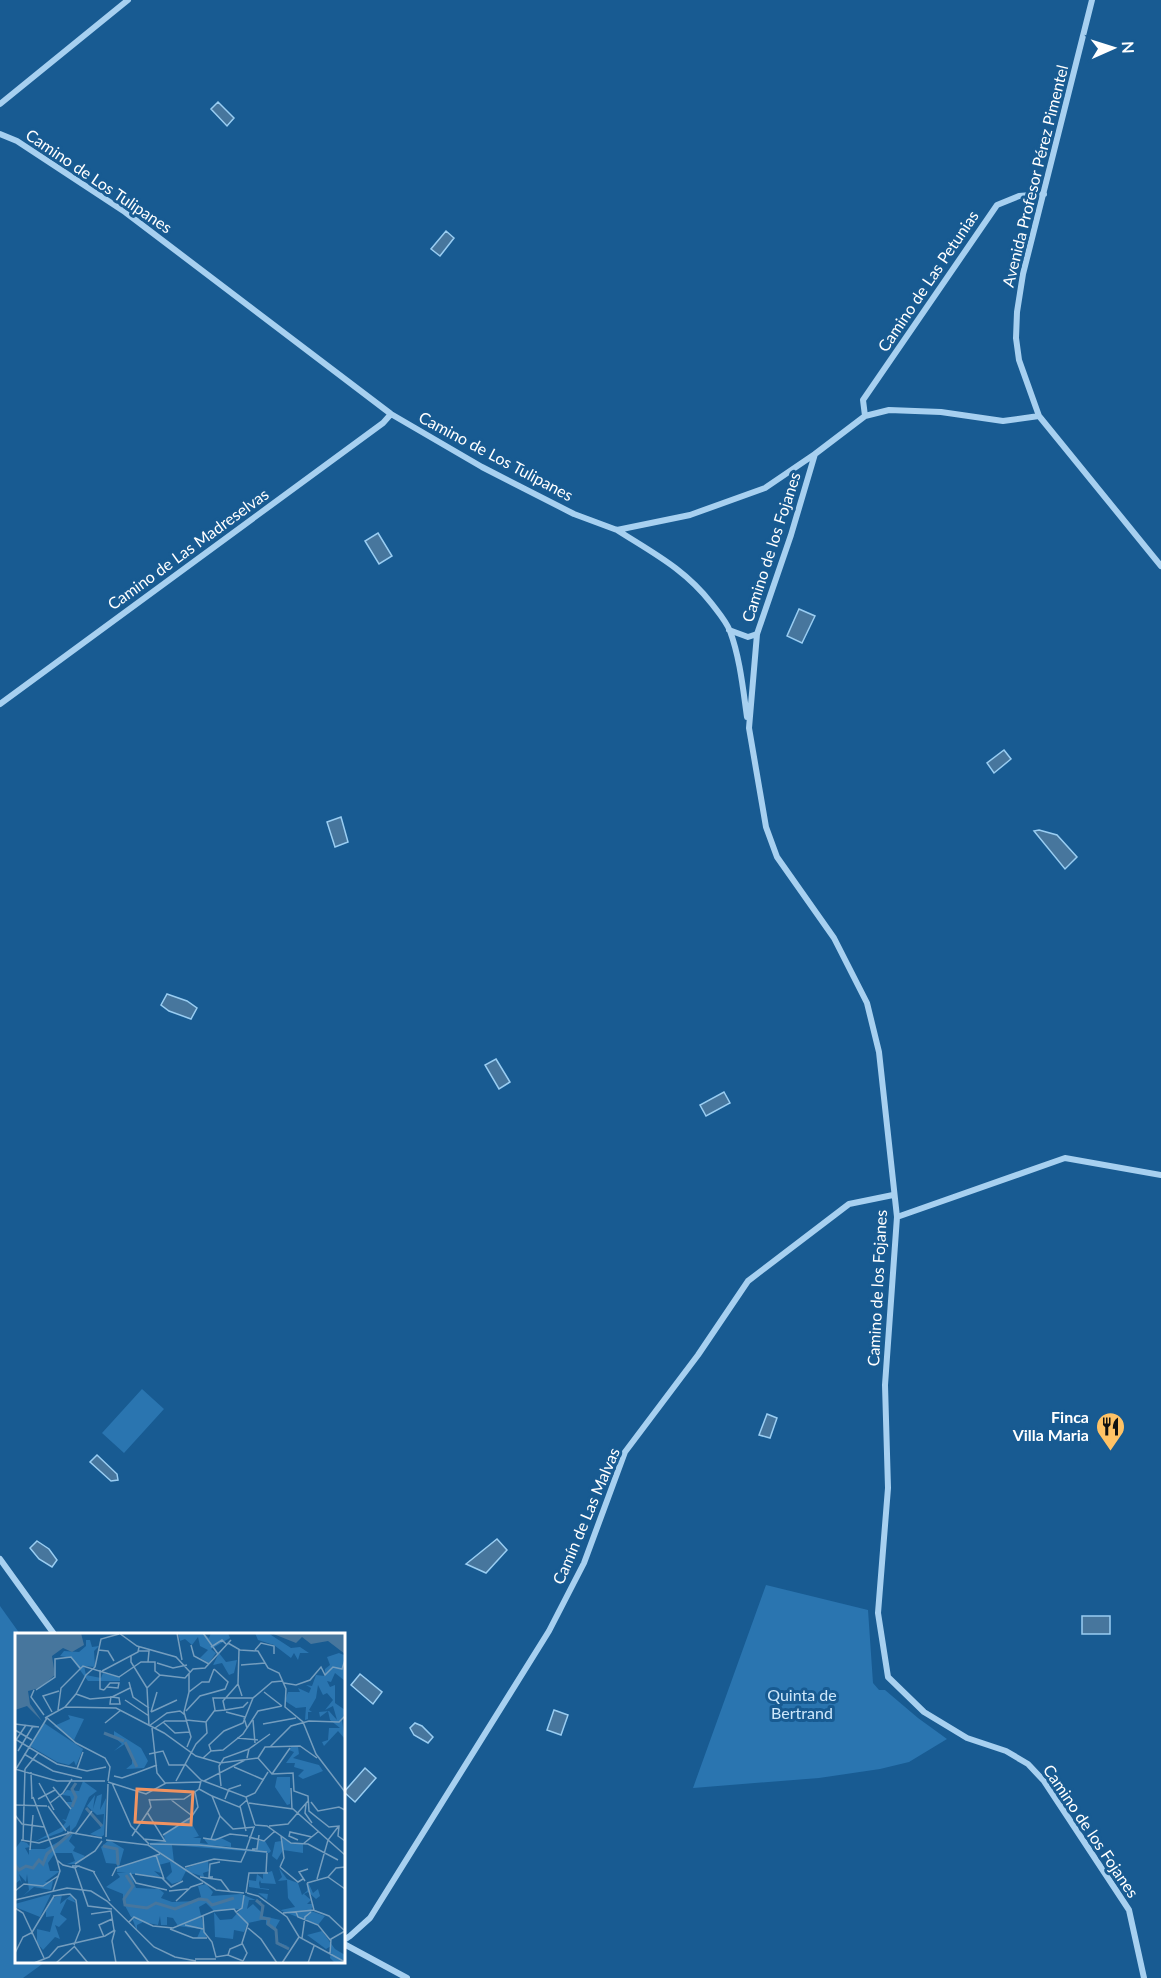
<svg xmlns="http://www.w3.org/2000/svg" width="1161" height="1978" font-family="Lato,sans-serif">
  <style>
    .green { fill: #2a75b0 }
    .water { fill: #47769d; stroke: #99cdf2; stroke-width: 1.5 }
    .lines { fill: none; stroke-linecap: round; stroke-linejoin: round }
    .minor { stroke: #a7d0f0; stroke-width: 6 }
    .labels { text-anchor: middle; stroke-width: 6; stroke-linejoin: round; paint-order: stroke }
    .street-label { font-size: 16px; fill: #fff; stroke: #185b92 }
    .poi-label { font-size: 16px; font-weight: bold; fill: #fff; stroke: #185b92; text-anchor: end }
    .park-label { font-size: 16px; fill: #cde7fb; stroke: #185b92 }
    .inset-river { fill: none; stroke: #47769d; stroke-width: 3 }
    .inset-road { fill: none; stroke: #749dbe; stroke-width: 1.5 }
    .view { fill: #f09361; fill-opacity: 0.15; stroke: #f09361; stroke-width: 3 }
    .inset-edge { fill: none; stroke: #fff; stroke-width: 3 }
  </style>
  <rect width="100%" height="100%" fill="#185b92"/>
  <path class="green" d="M142,1389l22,20 -40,44 -22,-20z
    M766,1585l102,25 5,73 6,7h6l33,28 29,21 -38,23 -29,7 -61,9 -126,10z
    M0,1606l20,28h-4v328h29l-22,16h-23z"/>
  <path class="water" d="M218,102l16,16 -7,8 -16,-17z
    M446,231l8,7 -14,18 -9,-7z
    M378,533l14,23 -13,8 -14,-23z
    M799,609l16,7 -13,27 -15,-7z
    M1004,750l7,9 -17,14 -7,-10z
    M341,817l7,25 -13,5 -8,-25z
    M1039,830l18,5 20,22 -12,12 -31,-38z
    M167,994l20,7 10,7 -6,11 -22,-8 -8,-6z
    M496,1059l14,23 -11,7 -14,-24z
    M724,1092l6,11 -24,13 -6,-11z
    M767,1414l10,4 -7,20 -11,-3z
    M97,1455l20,19 1,6 -7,1 -21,-19z
    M497,1539l10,11 -21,23 -20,-9z
    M37,1541l12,8 8,11 -5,7 -13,-8 -9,-11z
    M1082,1616h28v18h-28z
    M360,1674l22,18 -9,12 -22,-19z
    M554,1710l14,5 -7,20 -14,-5z
    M415,1723l7,3 11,11 -5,6 -14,-8 -4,-7z
    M365,1768l11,10 -21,24 -11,-10z"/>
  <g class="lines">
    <path class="minor" d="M1092,0l-69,274 -6,38 -1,26 3,22 20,56 122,150
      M0,104l128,-104
      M0,134l17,7 108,71 266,202 91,53 92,47 43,16 73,-15 75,-27 50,-34 50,-38 24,-6 52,2 62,9 36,-5
      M865,416l-2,-16 134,-195 22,-9 25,-2
      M815,454l-24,81 -34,99 -8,94 17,99 11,30 57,81 33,65 12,49 18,165 -12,168 3,103 -10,125 10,64 36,35 43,26 39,13 22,13 16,17 85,129 15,68
      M617,530c36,23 68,39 95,74 6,8 14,17 18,27 10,27 13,58 17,86
      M729,630l19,7 9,-3
      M0,704l383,-281 8,-9
      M897,1217l168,-59 96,17
      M0,1559l54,75
      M344,1940l6,-4 20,-18 179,-287 35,-68 41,-111 73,-97 50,-74 101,-77 44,-9
      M344,1944l63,34"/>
  </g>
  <defs>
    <symbol id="restaurant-pin" viewBox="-11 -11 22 30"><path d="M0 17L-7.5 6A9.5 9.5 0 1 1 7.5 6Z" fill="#ffc265" stroke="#185b92"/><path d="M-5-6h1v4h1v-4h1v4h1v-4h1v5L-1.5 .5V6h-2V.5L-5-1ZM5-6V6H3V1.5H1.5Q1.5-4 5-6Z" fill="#111"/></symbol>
  </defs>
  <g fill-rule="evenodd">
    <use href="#restaurant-pin" x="1094" y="1410" width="33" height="45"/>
  </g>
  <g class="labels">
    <g class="street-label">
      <text transform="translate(1035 176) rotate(-76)" y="6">Avenida Profesor Pérez Pimentel</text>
      <text transform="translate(99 181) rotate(34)" y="6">Camino de Los Tulipanes</text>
      <text transform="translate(928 281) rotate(-56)" y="6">Camino de Las Petunias</text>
      <text transform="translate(496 456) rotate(28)" y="6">Camino de Los Tulipanes</text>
      <text transform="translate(771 547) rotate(-72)" y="6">Camino de los Fojanes</text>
      <text transform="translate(188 549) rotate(-36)" y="6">Camino de Las Madreselvas</text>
      <text transform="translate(877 1288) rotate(-87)" y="6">Camino de los Fojanes</text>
      <text transform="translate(586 1516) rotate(-67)" y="6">Camín de Las Malvas</text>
      <text transform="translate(1091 1831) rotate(56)" y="6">Camino de los Fojanes</text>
    </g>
    <g class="poi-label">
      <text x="1089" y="1423">Finca<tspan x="1089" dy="18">Villa Maria</tspan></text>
    </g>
    <g class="park-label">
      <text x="802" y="1701">Quinta de<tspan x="802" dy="18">Bertrand</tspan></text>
    </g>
  </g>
  <g transform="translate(15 1633)">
    <rect width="330" height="330" fill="#185b92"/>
    <path d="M163,0h25l6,5 2,-5h17l2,5 -19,11 5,4 -7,10 -9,-5 8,-8 -8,-4 -2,-9 -6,8 -7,-6 -5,2zM240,0h13l23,15 9,-1 9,6h-9l-2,7 -4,-7 -3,5 -17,-13 -16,-5zM71,7h4l2,7 7,-1 -5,5 1,16 -11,-1 2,9 15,3 2,-5 17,4v4h-32l-17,-23 -11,-2 4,-5 15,1 7,-6zM204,20l7,9 11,-2 -3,13 -5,2 -7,-12 -9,2zM324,20l5,2 1,26 -10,-8 -4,9 -4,-1 3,6 5,-2v18l10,7 -3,11 3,18 -7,-8 -14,15 -2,-4 6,-2 1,-12h11l-10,-8 -2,-9 -8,6 -1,-5 10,-1 8,9 -4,-14 -8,4 8,-10 -6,-7 -4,2 -5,-10 -2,13 -7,12 3,2h-4v7l-3,1 1,-13 -10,1 -11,-7 3,-9h12l-2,-4 11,5 2,-5 -5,-3 6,1 4,-11 9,1v-7l5,-4 -3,-8zM53,82l16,4 -10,21 -20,-14 16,-7zM29,90l39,26 -7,17 -2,-5 -5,4 -12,-3 -27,-16zM99,98l27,17 7,13 -4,7 -18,1 6,-5v-10l-7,-10 -11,7 8,-7 -8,-7zM276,114h7l1,7 -6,4 26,7 4,6 -20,8 -5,-3 6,-6 -10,-3 1,-4h-9l8,-11 -5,-2zM262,144h13v27l-3,1 -12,-18zM68,148l14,10 -8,6 -13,29 -6,6v-7l-8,7 -28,10 28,-15 4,-5 -4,-3 4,1 5,-13 -6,-5h7l-2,-6 -8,-1 5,-5 12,1zM87,161l-2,16 6,-12 -2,37 -3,2 -11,-3 11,-6 -2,-4 4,1 1,-11 -7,1 -10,-9 8,-11 -2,14 4,-13zM174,186l10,17 -6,2h8l-1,5 8,1 -4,-5 17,-1 10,5v4l-21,-2 46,6 2,-10h7l6,10 -2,2 -97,-8 2,17 -27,-19 18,-1 -1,-7zM58,201l-4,7 6,6 -2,4 12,5 -9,8h-9l8,-3 -3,-8h-17l-7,10 2,8h10l-15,11 8,-1 -2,9 -17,-3 -11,9 6,-6 -2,-16 -1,8 -7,-8 3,10 -2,-4 -5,4v-35l6,-8 6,2 3,4 -5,1 4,7v-6h16zM266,204l10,6 12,1v9l-20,-3 -6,10 -5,-4 3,-14 6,-1zM94,207l15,9 -5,18 41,-13 23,15 25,-8 1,10 -6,2 1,4 -18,-6 -5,10 -9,3 -6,-6 6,-6 -2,-10 -11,3 2,8 -7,-2 7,6 -44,-5v-8l-11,-1 -5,-16zM264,235l8,11 11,4 4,12 5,-4 1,-9 5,11 5,-4 2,7 -4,3 -8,-7 -4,2 7,6 -4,4h6l-2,7 14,5 -7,9 -36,-14 -24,-18 10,1 -1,6 14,10 14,-3 -7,-9 -1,-18 -9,1 4,-4zM257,238l4,13 -15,-1 -1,-3 -1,3 1,5 9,1v1l-20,-3v-7l7,1 1,-7 6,5v-5zM102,240h13l6,15 23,1 5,4 -3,5 11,4 24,-1 5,-4 -3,-11 8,-2 7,8 -2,4 30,-2 15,6h-7l-2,9 6,-5 8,8v-9l-4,-1 4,-1 2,15 17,4 -4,7 2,15 12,5 -13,-3 -2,-13 -9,-7v-5l-18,4 -4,9 -10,-2 -1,9 -18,-2 -1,-25 6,8 12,-1 9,-10 -27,2 -8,-8 -7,4 7,30 -9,1 4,-9 -23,-3 -5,-8 -6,-1v8h-6l-1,-9 -2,9 -15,-3 -6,3v6l-5,-13 9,4 -10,-5 -8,-15v-8l-17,-7 14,-10zM36,261l-11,23 -25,-10v-3zM47,262l-2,9 11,-9 5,8 -9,-4 -7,15 7,5 -8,8 -4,-2 5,14 -5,-2 -12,13 -6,-7v-14l13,3 4,-16 -8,1v-6l7,-13zM307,298l13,18 10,6v8h-10l-5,-5 1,-12 -5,3 -19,-14z" fill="#2a75b0"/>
    <path d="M0,0h66l3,12 -12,7 -9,-4 -11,8 3,19 -15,13 -12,3 2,13 12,17 -15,-15 -12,4zM256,0h74v21l-17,-13 -17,3 -9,-7 -6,6z" fill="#47769d"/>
    <path class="inset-river" d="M89,100l20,8M110,109l12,25M57,174l4,-10 -4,-8 4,-6M71,175l16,18M88,213l14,3 1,16M0,232l4,5 7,-4 7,2 6,-8 4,4 4,-10 25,-22M111,242l7,11 -9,13 1,6 22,3 9,-5 19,6 24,-10 8,1 5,5 22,-7M241,267l7,6 -2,12 8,1 -1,5 8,6 1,13 12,6"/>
    <path class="inset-road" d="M104,0l18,13 39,11 14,15M162,0l5,27M188,0l15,21M213,10l12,7 18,1 10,17 11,5 7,16 -1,18 18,15 13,32 29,38M176,12l3,11 15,8M196,14l11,-7 4,4M83,17l10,1 6,10M224,17l-1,34 4,12M240,17l6,-7 13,3v8M123,18h11l-1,11M116,22v7l16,26M142,30l16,5 14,-3M226,32l24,-2M80,34l6,-28 18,-5M85,37v19l4,1M87,38l36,-19 1,-5M114,49l4,15 16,11M269,50l12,2 14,-5 11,-13 4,8 8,-8 9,2 3,-9M19,57l-3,7 13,18M21,57l19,-13v-18l16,-2 9,11M89,57l6,-7h9l-1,5 -11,-1M174,59v-18M249,59l18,14M61,61l10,-19 9,-8M96,63l-1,8h10l-1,-6 -7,-1M110,67l24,16M50,74l11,-13 14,5 22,-2 18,-9M43,77l3,-22 22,-22 36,11 22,-15h14v9l5,4 25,3 8,-9 12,-1 26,-28M210,77l18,-3 5,-5M171,78l14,-15 25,-7 3,-7 -14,-13M199,78l11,-1 -2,-9 15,-17M37,79l-9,-16 16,-5M136,79l26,-12M136,79l6,-20M211,79l19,5M30,85l20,-11 51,1 48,25 32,23 24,7 38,-5 14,16 21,-1 1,18 14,5 1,15 20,16 10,-1 -1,10 7,5M171,87l20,2 9,-12 -2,-12h40M238,87l2,23M148,89l12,11 15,-1M90,90l16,-13M0,91l24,3M248,91l33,-6M134,93l-2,-38 13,-13M134,93l18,-13 13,-2 5,4M137,95l5,45 8,10M140,95l10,-7h21M232,95l11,-17 24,-5M0,97l17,10M222,105l21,2M0,106l42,25 30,7 19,-4M1,107l10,-15M172,114l4,-10 -7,-25 5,-20 13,-10h7l5,-13M255,114l21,-21 18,-5 30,1 6,-6M3,118l15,-25M196,118l-2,-6 15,-14 19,-8 10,-25 19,-16 11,-1M9,121l29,17 29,7M134,121l14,-3 6,14h16M188,125l8,-7 12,-1 20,-16 4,-6 -3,-10M232,125l2,-9 21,-15M243,125l7,-11 35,-1 17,12M170,131l16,16M219,134l30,13M0,136l42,12h48M1,136l31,-51 29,25 29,15 5,9 -2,14M10,136l13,-16M62,136l6,-17M16,139l1,27M121,140l21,-8M257,141l18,-26M99,143l8,2 14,-5M186,147l45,17 9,28M161,148l20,-37 11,-11 -1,-11M189,148l41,-21M93,149l38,12 20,-11 34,-1M24,150l15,27M97,150l19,43 18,18M206,153l-2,-20 5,-8 25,-9M38,154l18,22M276,155l1,21M184,156l13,7 8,20M197,163l27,11 8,-7M18,164l24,63 6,5 12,3 3,-2h-6M231,164l9,-4 13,-21M23,166l17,-9M155,166l21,16M210,166l4,-10 12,-4M134,167l35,-1 15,-10 2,-8M296,169l7,9 21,-4 6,3M35,170l13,-10 9,-14M234,170l44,6 52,46M291,171l-1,9 7,10M0,172l32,1M33,173l18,25M225,173l6,25M0,182l7,9 22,3M205,183l13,13 22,-2M175,186l8,-12 -3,-15M240,192l12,1 24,17 17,1 30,16M254,193l19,-2 20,-23M52,199l35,6M60,201l17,-23M148,202l27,-17M117,203l19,-29 -2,-8M91,204l2,-53M234,204l15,4 11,-10M188,205l12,2 15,-6 18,2M128,206l22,2 -18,-29M196,206l9,-23M6,207l18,3 30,-10M8,207l2,-71M91,207l42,5 68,45 28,3M283,207l-9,-4 1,-4 22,5M135,211l49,1 68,7M288,211l16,-13M237,216h5l2,-14M15,217l3,-35M231,217l8,-23M141,222l8,24M60,231l20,-13 7,-10M63,233l17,6M170,234l29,-8 27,3 5,-11M265,234l4,-9 -3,-22M265,234l18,15 5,-3M60,235l13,38 24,3M78,238l17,30M115,240l6,10 31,7M251,240l1,-20M120,241l27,4 9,9 12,-6M97,243l4,-8 44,-14M185,244l21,3 9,12M198,244h-4l1,-13 10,-2M313,244l8,-9 9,-1M302,246l11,-39 10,-13M290,248l-6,-9 9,-3M292,250l21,-6 17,12M0,258l9,-7 19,2 15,-10M38,258l7,-20 -3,-11M154,258l19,-2M231,260l3,-20h19M232,260l11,3 29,21 12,20 46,25M38,263l17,-2 6,6 4,30 -6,15M0,267l52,-12 24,3 16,10 47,46 21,10 21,4M161,268l15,-14 12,-4M0,275l8,5 21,45M298,277l16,6 16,15 -14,8 -1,15M221,279l12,12 -6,19 5,10 -4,8M221,279l6,-4 2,-13M281,279l2,5 20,8 13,16M268,280l31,-3 -7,-27M76,281l20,-3 3,19M188,283l1,16 8,10 4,15 12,-2 15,6M114,289l5,-5 19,9 20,2 41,-17 20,-2 2,3M170,292l18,4M233,295l13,11 16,24M155,296l23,9h14M100,297l-3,11 4,22M110,298l24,32M16,301l23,-38M89,304l-5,-12 13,-6M287,305l3,-21 6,-5M59,313l14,17M0,320l8,-16 8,-4M213,322l2,-6 12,-5M180,326h21M19,330l15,-6 9,-10 47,-11 10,-6M41,330l19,-17M267,330l17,-26M293,330l6,-17"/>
    <path class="view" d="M122,156l56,3 -2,33 -56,-3z"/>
    <rect width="330" height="330" class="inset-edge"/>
  </g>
  <g transform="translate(1113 48) rotate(87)" stroke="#185b92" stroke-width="4.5" paint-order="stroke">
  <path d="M0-4.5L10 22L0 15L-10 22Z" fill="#ffffff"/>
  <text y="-9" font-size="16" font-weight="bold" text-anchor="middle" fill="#ffffff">N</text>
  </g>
</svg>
